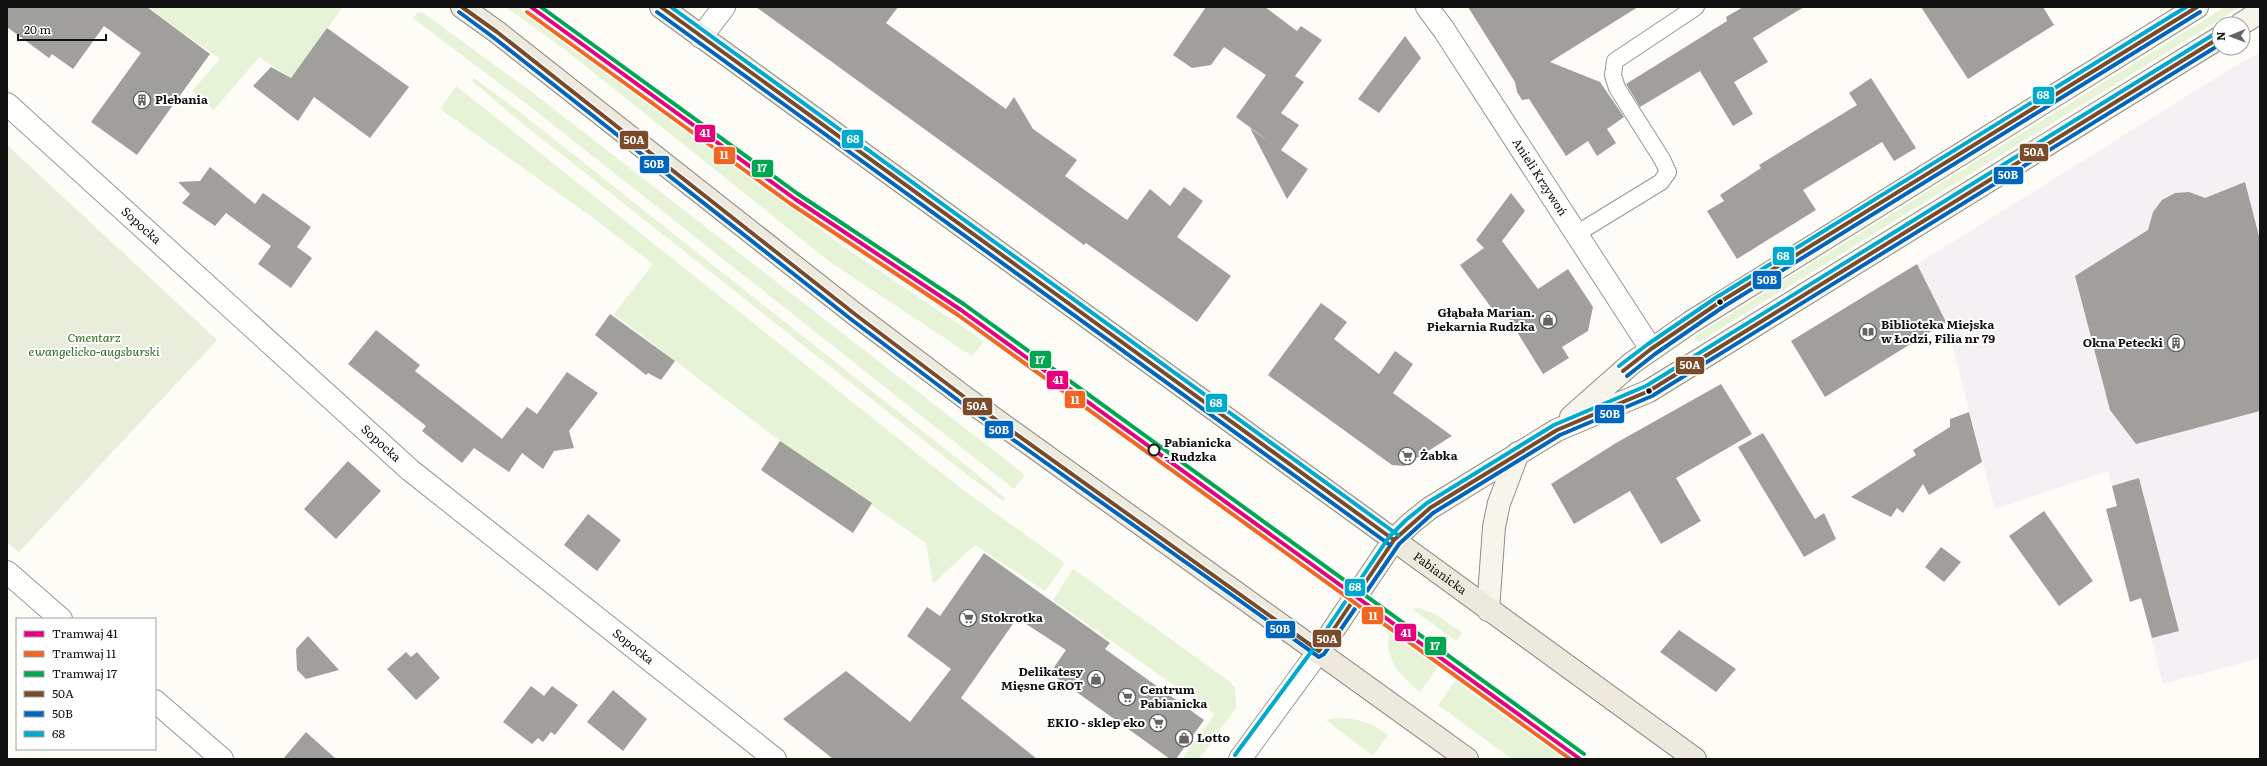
<svg xmlns="http://www.w3.org/2000/svg" width="2267" height="766" font-family="Literata,serif">
  <style>
    .industrial { fill: #f5f0f3 }
    .green { fill: #e7f3d7 }
    .cemetery { fill: #e9eedb }
    .building { fill: #a19f9c }
    .lines { fill: none; stroke-linecap: round; stroke-linejoin: round }
    .lane-casing { stroke: #979795; stroke-width: 18 }
    .street-casing { stroke: #979795; stroke-width: 24 }
    .secondary-casing { stroke: #8e8d8b; stroke-width: 24 }
    .primary-casing { stroke: #858482; stroke-width: 24 }
    .lane { stroke: #fffffe; stroke-width: 16 }
    .street { stroke: #fffffe; stroke-width: 22 }
    .secondary { stroke: #f6f4eb; stroke-width: 22 }
    .primary { stroke: #ede9dc; stroke-width: 22 }
    .bus-1-casing { stroke: #fff; stroke-width: 7 }
    .bus-2-casing { stroke: #fff; stroke-width: 7 }
    .bus-3-casing { stroke: #fff; stroke-width: 7 }
    .bus-1 { stroke: #7a4b2a; stroke-width: 4 }
    .bus-2 { stroke: #0065bd; stroke-width: 4 }
    .bus-3 { stroke: #00a9ce; stroke-width: 4 }
    .tram-1-casing { stroke: #fff; stroke-width: 7 }
    .tram-2-casing { stroke: #fff; stroke-width: 7 }
    .tram-3-casing { stroke: #fff; stroke-width: 7 }
    .tram-1 { stroke: #e5007d; stroke-width: 4 }
    .tram-2 { stroke: #f26522; stroke-width: 4 }
    .tram-3 { stroke: #00a651; stroke-width: 4 }
    .bus-dot { fill: #111; stroke: #fff; stroke-width: 1.5 }
    .stop-dot { fill: #fff; stroke: #111; stroke-width: 2 }
    .labels { text-anchor: middle; stroke-width: 4; stroke-linejoin: round; paint-order: stroke }
    .poi-label { font-size: 12px; font-weight: bold; fill: #111; stroke: #fff; text-anchor: start }
    .street-label { font-size: 12px; fill: #111; stroke: #fff }
    .park-label { font-size: 12px; font-style: italic; fill: #2f6b1f; stroke: #fff }
    .stop-label { font-size: 12px; font-weight: bold; fill: #111; stroke: #fff; text-anchor: start }
    .line-badge { stroke: #fff; stroke-width: 1.5 }
    .badge-label { font-size: 11px; text-anchor: middle; font-weight: bold; fill: #fff }
  </style>
  <rect width="100%" height="100%" fill="#fdfcf7"/>
  <path class="industrial" d="M2260,53v605l-97,26 -55,-213 -113,38 -49,-187 -29,-58 318,-198z"/>
  <path class="green" d="M148,7h195l-52,71 -32,-21 -45,53 -22,-19 28,-32z
    M506,7h11l326,239 141,95 -12,15 -142,-94 -262,-210z
    M2225,7h15l-541,335 -5,-2 1,-4z
    M422,12l115,84 488,379 -11,14 -487,-385 -114,-86 4,-5z
    M474,78l47,35 457,362 27,23 -2,3 -29,-21 -456,-360 -46,-39z
    M456,86l503,401 106,76 -20,28 -70,-46 -42,39 -7,-41 -146,-102 -166,-127 39,-50 -65,-50 -148,-105z
    M1073,569l156,112 6,7 1,20 -37,51h-17l33,-45 -162,-114z
    M1419,608l16,6 27,19 -6,8 -44,-32z
    M1389,627l51,36 -20,29c-18,-15 -36,-32 -31,-58l-3,-1z
    M1455,681l109,78h-52l-74,-54z
    M1336,718c21,0 35,4 52,17l-15,21 -47,-36z"/>
  <path class="cemetery" d="M7,145l210,195 -198,212 -12,-10z"/>
  <path class="building" d="M7,7h140l63,47 -73,101 -46,-33 50,-69 -37,-27 -31,43 -21,-15 -3,4 -42,-31z
    M756,7h142l-12,16 120,86 8,-12 19,32 44,31 -12,16 62,44 23,-31 20,17 14,-19 19,14 -26,36 54,39 -34,46 -111,-79 -2,2z
    M1206,7h59l32,24 4,-5 21,14 -27,36 9,6 -23,31 18,12 -18,25 27,19 -21,30 -37,-71 24,17 -38,-28 30,-42 -42,-28 -13,18 -19,3 -19,-13z
    M1468,7h170l-88,55 50,20 24,35 -17,12 9,14 -19,13 -9,-15 -22,15 -37,-57 -7,1 -5,-8 -2,-10z
    M1743,7h61l-51,31 15,24 -34,20 19,32 -20,12 -33,-55 -60,36 -14,-23 101,-63 -1,-4z
    M1921,7h122l11,18 -86,54z
    M327,28l82,59 -39,51 -56,-41 -16,24 -45,-35 18,-19 20,11z
    M1405,36l16,22 -42,55 -21,-14z
    M1871,78l45,70 -22,13 -12,-19 -79,48 13,20 -79,49 -30,-48 17,-10 -4,-6 41,-27 -2,-3 98,-60 -8,-12z
    M210,167l45,37 8,-11 48,34 -14,20 15,11 -21,30 -33,-24 13,-18 -45,-33 -11,13 -33,-23 8,-9 -12,-12 22,-1z
    M2245,182l15,58v171l-124,33 -26,-34 -35,-134 73,-46 5,-18 9,-12 13,-7 14,-1 16,6z
    M1511,193l14,18 -23,30 36,48 30,-20 25,38 -5,24 -26,16 7,11 -26,16 -40,-65 -7,5 -36,-49 24,-17 -8,-8z
    M1917,264l29,58 -121,75 -34,-56z
    M1321,303l26,19 -13,17 45,35 16,-23 18,13 -20,29 59,43 -48,30 -12,-1 -124,-90z
    M610,314l65,47 -14,19 -13,-7 -2,2 -51,-40z
    M376,330l44,35 -5,6 87,68 25,-32 10,7 30,-42 31,21 -29,38 5,17 -20,3 -11,18 -21,-16 -13,19 -35,-24 -12,15 -40,-32 4,-5 -78,-62z
    M1721,384l31,50 -76,44 25,43 -40,23 -31,-53 -56,33 -23,-40 65,-41z
    M1969,412l13,50 -53,33 -6,-11 -20,29 -6,-5 -6,9 -40,-20 65,-42 -3,-5 37,-23v-8z
    M1763,433l52,86 9,-6 12,26 -32,18 -66,-110z
    M780,441l92,62 -19,30 -92,-63z
    M348,461l33,30 -45,48 -32,-30z
    M2139,478l40,153 -27,7 -11,-40 -11,4 -24,-93 11,-3 -5,-20z
    M2044,511l49,70 -34,25 -50,-70z
    M588,514l33,26 -24,31 -33,-26z
    M1941,547l20,15 -17,20 -19,-15z
    M984,553l126,90 -5,6 99,71 -28,39h-6l-120,-86 16,-23 -49,-32 -56,80 76,61h-204l-50,-40 63,-48 64,51 41,-53 -44,-33 20,-29 13,9z
    M1679,630l57,39 -20,23 -56,-40z
    M308,636l31,34 -33,9 -9,-9 -1,-21z
    M406,652l5,5 6,-5 23,26 -24,22 -29,-31z
    M531,686l13,10 8,-10 26,19 -23,30 -4,-3 -8,10 -5,-4 -6,6 -29,-22z
    M613,690l34,29 -24,32 -36,-29z
    M306,732l30,27h-53z"/>
  <g class="lines">
    <defs>
      <path id="lane" d="M1576,234l85,-52 7,-10 -6,-13 -45,-71 -4,-13 2,-14 81,-54"/>
      <g id="street">
        <path id="s1" d="M1427,7l17,23 207,319"/>
        <path d="M701,37l23,-30"/>
        <path id="s2" d="M7,104l403,366 365,289"/>
        <path d="M7,572l54,47"/>
        <path d="M155,701l67,58"/>
        <path d="M1240,759l79,-108"/>
      </g>
      <path id="secondary" d="M2241,24l19,-12
        M1571,417l61,-54 59,-41 506,-315
        M1488,610l6,-83 5,-24 19,-50
        M1319,651l75,-111 16,-16 20,-16 127,-78 92,-39 570,-353"/>
      <g id="primary">
        <path d="M462,7l35,25 359,283 111,84 500,360"/>
        <path id="s3" d="M661,7l1034,752"/>
      </g>
    </defs>
    <use href="#lane" class="lane-casing"/>
    <use href="#street" class="street-casing"/>
    <use href="#secondary" class="secondary-casing"/>
    <use href="#primary" class="primary-casing"/>
    <use href="#lane" class="lane"/>
    <use href="#street" class="street"/>
    <use href="#secondary" class="secondary"/>
    <use href="#primary" class="primary"/>
    <defs>
      <path id="bus-1" d="M462,7l35,25 359,283 111,84 352,252 75,-111 36,-32 127,-78 92,-39 570,-353
        M661,7l733,533
        M1623,371l28,-22 69,-47 477,-295"/>
      <path id="bus-2" d="M459,12l34,25 359,283 111,84 356,253 5,-3 75,-110 34,-31 127,-78 92,-39 567,-351
        M657,12l733,533
        M1627,376l28,-22 68,-47 477,-295"/>
      <path id="bus-3" d="M671,7l727,528
        M1619,366l29,-22 69,-47 469,-290
        M1235,755l79,-107 75,-111 17,-17 21,-17 127,-78 92,-39 570,-353"/>
    </defs>
    <use href="#bus-1" class="bus-1-casing"/>
    <use href="#bus-2" class="bus-2-casing"/>
    <use href="#bus-3" class="bus-3-casing"/>
    <use href="#bus-1" class="bus-1"/>
    <use href="#bus-2" class="bus-2"/>
    <use href="#bus-3" class="bus-3"/>
    <defs>
      <path id="tram-1" d="M531,7l264,192 166,111 619,449"/>
      <path id="tram-2" d="M527,12l264,192 167,111 612,444"/>
      <path id="tram-3" d="M541,7l257,187 167,111 619,449"/>
    </defs>
    <use href="#tram-1" class="tram-1-casing"/>
    <use href="#tram-2" class="tram-2-casing"/>
    <use href="#tram-3" class="tram-3-casing"/>
    <use href="#tram-1" class="tram-1"/>
    <use href="#tram-2" class="tram-2"/>
    <use href="#tram-3" class="tram-3"/>
  </g>
  <defs>
    <symbol id="building-ring" viewBox="-11 -11 22 22"><circle r="9.5" fill="#fff" stroke="#646362" stroke-width="1.5"/><path d="M-4-6H4V6H1V3H-1V6H-4ZM-2.5-4.3h1.7v1.8h-1.7ZM.8-4.3h1.7v1.8H.8ZM-2.5-1h1.7V.8h-1.7ZM.8-1h1.7V.8H.8Z" fill="#646362"/></symbol>
    <symbol id="shop-ring" viewBox="-11 -11 22 22"><circle r="9.5" fill="#fff" stroke="#646362" stroke-width="1.5"/><path d="M-5-2.5h2.3a2.7 3.5 0 0 1 5.4 0H5L5.5 6h-11ZM-1.5-2.5h3a1.5 2.3 0 0 0-3 0Z" fill="#646362"/></symbol>
    <symbol id="library-ring" viewBox="-11 -11 22 22"><circle r="9.5" fill="#fff" stroke="#646362" stroke-width="1.5"/><path d="M-6-4Q-3-5.5-.7-3.5V5Q-3 3-6 4ZM6-4Q3-5.5 .7-3.5V5Q3 3 6 4Z" fill="#646362"/></symbol>
    <symbol id="supermarket-ring" viewBox="-11 -11 22 22"><circle r="9.5" fill="#fff" stroke="#646362" stroke-width="1.5"/><path d="M-6-5.5h2.5l.6 2H6L4.5 2H-2.5L-4.4-4H-6ZM-1.5 3.2a1.3 1.3 0 1 0 .1 0ZM3 3.2a1.3 1.3 0 1 0 .1 0Z" fill="#646362"/></symbol>
  </defs>
  <g fill-rule="evenodd">
    <use href="#building-ring" x="132" y="90" width="20" height="20"/>
    <use href="#shop-ring" x="1538" y="310" width="20" height="20"/>
    <use href="#library-ring" x="1858" y="322" width="20" height="20"/>
    <use href="#building-ring" x="2166" y="333" width="20" height="20"/>
    <use href="#supermarket-ring" x="1397" y="446" width="20" height="20"/>
    <use href="#supermarket-ring" x="958" y="608" width="20" height="20"/>
    <use href="#shop-ring" x="1086" y="669" width="20" height="20"/>
    <use href="#supermarket-ring" x="1117" y="687" width="20" height="20"/>
    <use href="#supermarket-ring" x="1148" y="713" width="20" height="20"/>
    <use href="#shop-ring" x="1174" y="728" width="20" height="20"/>
  </g>
  <g class="bus-dot">
    <circle cx="1720" cy="302" r="3.5"/>
    <circle cx="1649" cy="391" r="3.5"/>
  </g>
  <circle class="stop-dot" cx="1154" cy="450" r="5.5"/>
  <g class="labels">
    <g class="poi-label">
      <text x="155" y="104">Plebania</text>
      <text x="1535" y="317" text-anchor="end">Głąbała Marian.<tspan x="1535" dy="14">Piekarnia Rudzka</tspan></text>
      <text x="1881" y="329">Biblioteka Miejska<tspan x="1881" dy="14">w Łodzi, Filia nr 79</tspan></text>
      <text x="2163" y="347" text-anchor="end">Okna Petecki</text>
      <text x="1420" y="460">Żabka</text>
      <text x="981" y="622">Stokrotka</text>
      <text x="1083" y="676" text-anchor="end">Delikatesy<tspan x="1083" dy="14">Mięsne GROT</tspan></text>
      <text x="1140" y="694">Centrum<tspan x="1140" dy="14">Pabianicka</tspan></text>
      <text x="1145" y="727" text-anchor="end">EKIO - sklep eko</text>
      <text x="1197" y="742">Lotto</text>
    </g>
    <g class="street-label">
      <text dy="4" stroke="none"><textPath href="#s1" startOffset="204">Anieli Krzywoń</textPath></text>
      <text dy="4" stroke="none"><textPath href="#s2" startOffset="181">Sopocka</textPath></text>
      <text dy="4" stroke="none"><textPath href="#s2" startOffset="505">Sopocka</textPath></text>
      <text dy="4" stroke="none"><textPath href="#s3" startOffset="963">Pabianicka</textPath></text>
      <text dy="4" stroke="none"><textPath href="#s2" startOffset="829">Sopocka</textPath></text>
    </g>
    <g class="park-label">
      <text x="94" y="342">Cmentarz<tspan x="94" dy="14">ewangelicko-augsburski</tspan></text>
    </g>
    <g class="stop-label">
      <text x="1164" y="447">Pabianicka<tspan x="1164" dy="14">- Rudzka</tspan></text>
    </g>
  </g>
  <g class="line-badge">
    <rect x="2032" y="86" width="23" height="19" rx="4" fill="#00a9ce"/>
    <rect x="694" y="124" width="22" height="19" rx="4" fill="#e5007d"/>
    <rect x="841" y="129" width="23" height="20" rx="4" fill="#00a9ce"/>
    <rect x="619" y="130" width="30" height="20" rx="4" fill="#7a4b2a"/>
    <rect x="2019" y="143" width="30" height="19" rx="4" fill="#7a4b2a"/>
    <rect x="713" y="146" width="23" height="19" rx="4" fill="#f26522"/>
    <rect x="639" y="155" width="31" height="19" rx="4" fill="#0065bd"/>
    <rect x="751" y="159" width="23" height="19" rx="4" fill="#00a651"/>
    <rect x="1993" y="166" width="31" height="19" rx="4" fill="#0065bd"/>
    <rect x="1772" y="246" width="23" height="20" rx="4" fill="#00a9ce"/>
    <rect x="1752" y="270" width="30" height="20" rx="4" fill="#0065bd"/>
    <rect x="1029" y="350" width="23" height="19" rx="4" fill="#00a651"/>
    <rect x="1675" y="356" width="30" height="19" rx="4" fill="#7a4b2a"/>
    <rect x="1046" y="370" width="23" height="20" rx="4" fill="#e5007d"/>
    <rect x="1064" y="390" width="22" height="19" rx="4" fill="#f26522"/>
    <rect x="1205" y="393" width="23" height="20" rx="4" fill="#00a9ce"/>
    <rect x="962" y="397" width="31" height="19" rx="4" fill="#7a4b2a"/>
    <rect x="1594" y="404" width="31" height="20" rx="4" fill="#0065bd"/>
    <rect x="984" y="420" width="30" height="19" rx="4" fill="#0065bd"/>
    <rect x="1344" y="578" width="22" height="19" rx="4" fill="#00a9ce"/>
    <rect x="1361" y="606" width="23" height="19" rx="4" fill="#f26522"/>
    <rect x="1265" y="620" width="31" height="19" rx="4" fill="#0065bd"/>
    <rect x="1394" y="623" width="23" height="19" rx="4" fill="#e5007d"/>
    <rect x="1312" y="629" width="30" height="19" rx="4" fill="#7a4b2a"/>
    <rect x="1424" y="636" width="23" height="20" rx="4" fill="#00a651"/>
  </g>
  <g class="badge-label">
    <text x="2043" y="99">68</text>
    <text x="705" y="137">41</text>
    <text x="853" y="143">68</text>
    <text x="634" y="144">50A</text>
    <text x="2034" y="156">50A</text>
    <text x="724" y="159">11</text>
    <text x="654" y="168">50B</text>
    <text x="762" y="172">17</text>
    <text x="2008" y="179">50B</text>
    <text x="1783" y="260">68</text>
    <text x="1767" y="284">50B</text>
    <text x="1040" y="364">17</text>
    <text x="1690" y="369">50A</text>
    <text x="1058" y="384">41</text>
    <text x="1075" y="404">11</text>
    <text x="1216" y="407">68</text>
    <text x="977" y="410">50A</text>
    <text x="1610" y="418">50B</text>
    <text x="999" y="434">50B</text>
    <text x="1355" y="591">68</text>
    <text x="1373" y="620">11</text>
    <text x="1280" y="633">50B</text>
    <text x="1406" y="637">41</text>
    <text x="1327" y="643">50A</text>
    <text x="1435" y="650">17</text>
  </g>
  <rect width="2267" height="766" fill="none" stroke="#111111" stroke-width="16"/>
  <rect x="16" y="618" width="140" height="132" fill="#ffffff" stroke="#a0a0a0"/>
  <rect x="24" y="631" width="20" height="6" fill="#e5007d" stroke="#a0a0a0"/>
  <text x="52" y="638" font-size="12" fill="#111111">Tramwaj 41</text>
  <rect x="24" y="651" width="20" height="6" fill="#f26522" stroke="#a0a0a0"/>
  <text x="52" y="658" font-size="12" fill="#111111">Tramwaj 11</text>
  <rect x="24" y="671" width="20" height="6" fill="#00a651" stroke="#a0a0a0"/>
  <text x="52" y="678" font-size="12" fill="#111111">Tramwaj 17</text>
  <rect x="24" y="691" width="20" height="6" fill="#7a4b2a" stroke="#a0a0a0"/>
  <text x="52" y="698" font-size="12" fill="#111111">50A</text>
  <rect x="24" y="711" width="20" height="6" fill="#0065bd" stroke="#a0a0a0"/>
  <text x="52" y="718" font-size="12" fill="#111111">50B</text>
  <rect x="24" y="731" width="20" height="6" fill="#00a9ce" stroke="#a0a0a0"/>
  <text x="52" y="738" font-size="12" fill="#111111">68</text>
  <g transform="translate(2231 36) rotate(269)"><circle r="19" fill="#ffffff" stroke="#a0a0a0"/>
  <path d="M0-3L7 15L0 10L-7 15Z" fill="#646362"/>
  <text y="-6" font-size="11" font-weight="bold" text-anchor="middle" fill="#111111">N</text>
  </g>
  <path d="M18 34v6h88v-6" fill="none" stroke="#111111" stroke-width="2"/>
  <text x="24" y="34" font-size="12" fill="#111111" stroke="#ffffff" stroke-width="3" paint-order="stroke">20 m</text>
</svg>
